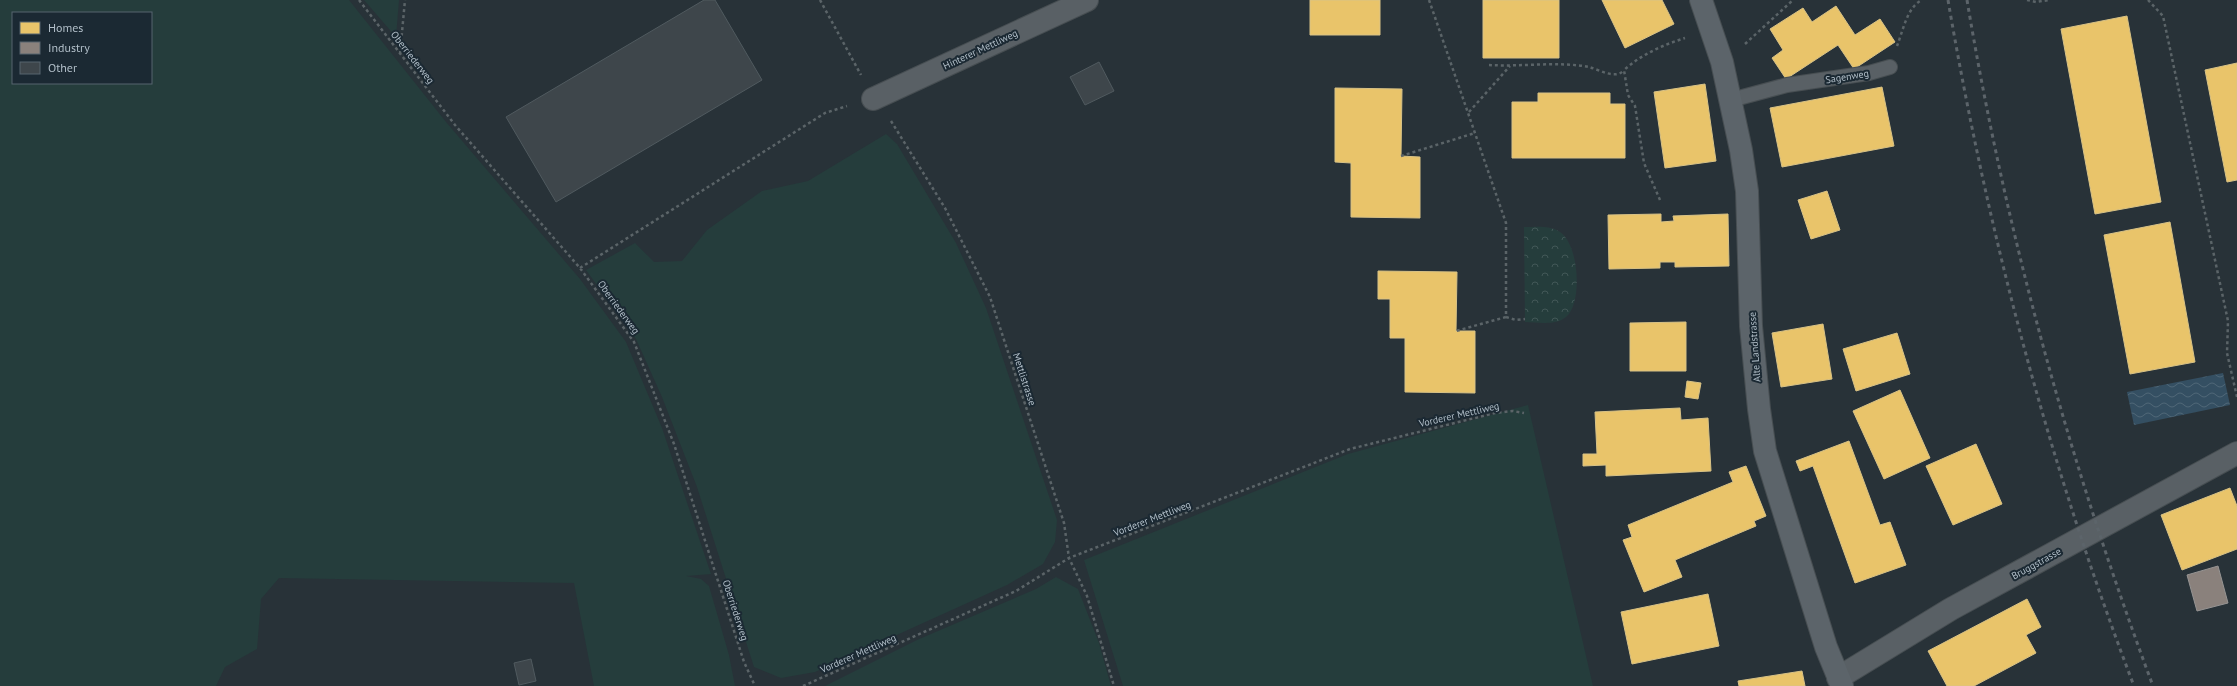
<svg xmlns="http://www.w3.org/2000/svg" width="2237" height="686" font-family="'PT Sans',sans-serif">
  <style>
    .green { fill: #253d3c; fill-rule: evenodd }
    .park { fill: url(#park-crowns) }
    .water { fill: url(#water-waves) }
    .homes { fill: #e9c46a; stroke: #d8c286 }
    .industry { fill: #8a817c; stroke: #969493 }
    .building { fill: #3e464b; stroke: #505a5f }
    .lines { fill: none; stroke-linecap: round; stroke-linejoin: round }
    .service-casing { stroke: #474e52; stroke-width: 16 }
    .minor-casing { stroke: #474e52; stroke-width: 24 }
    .secondary-casing { stroke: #474e52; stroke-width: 24 }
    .path { stroke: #5b6468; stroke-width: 2.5; stroke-dasharray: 3 3; stroke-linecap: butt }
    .service { stroke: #596065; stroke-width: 14 }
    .minor { stroke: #596065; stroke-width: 22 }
    .secondary { stroke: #5c646a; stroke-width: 22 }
    .rail { stroke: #5c646a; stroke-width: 3; stroke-dasharray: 4 4; stroke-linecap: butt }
    .labels { text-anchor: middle; stroke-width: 4; stroke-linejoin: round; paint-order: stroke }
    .street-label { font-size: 10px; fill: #b2bfc9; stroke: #1b2933 }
  </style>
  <defs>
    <pattern id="park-crowns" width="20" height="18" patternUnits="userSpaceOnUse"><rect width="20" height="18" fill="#253d3c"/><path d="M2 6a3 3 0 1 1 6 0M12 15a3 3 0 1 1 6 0" fill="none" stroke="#425757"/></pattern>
    <pattern id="water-waves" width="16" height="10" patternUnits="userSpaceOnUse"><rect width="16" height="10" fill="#344f62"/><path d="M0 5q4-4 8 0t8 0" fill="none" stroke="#4f6777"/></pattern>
  </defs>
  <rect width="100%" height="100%" fill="#283238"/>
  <path class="green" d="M0,0h349l97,122 134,157 46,63 36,86 49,146 -25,2 15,3 8,7 20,69 6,31h-141l-20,-103 -295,-5 -18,21 -4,50 -32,18 -9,19h-216zM13,13h138v70h-138z
    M364,0h35l-3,37z
    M886,134l11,10 59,99 30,65 71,212 -2,22 -12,22 -36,21 -192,87 -34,6 -27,-11 -57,-180 -35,-90 -26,-58 -50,-69 49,-27 19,19 28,-1 25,-31 55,-39 46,-10z
    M1528,405l65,281h-470l-39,-126 264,-106z
    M1056,577l22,12 21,54 12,43h-286l92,-46 119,-51z"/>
  <path class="park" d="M1524,227c12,0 26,-2 36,5 19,12 23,71 6,85 -11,9 -28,5 -41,5z"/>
  <path class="water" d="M2223,373l7,32 -96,20 -7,-33z"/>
  <path class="homes" d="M1310,0h70v35h-70z
    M1483,0h76v58h-76z
    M1602,0h60l12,24 -49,24z
    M1836,6l19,29 25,-16 15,23 -41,27 -16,-24 -52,34 -14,-21 11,-8 -13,-21 33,-21 9,14z
    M2127,16l34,186 -66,12 -34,-185z
    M2237,63v117l-10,2 -22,-112z
    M1705,84l11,77 -51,7 -11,-76z
    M1882,87l12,59 -112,21 -12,-59z
    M1335,88l67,1 -1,67 19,1v61l-69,-1v-54l-16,-1z
    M1538,93h72v11h15v54h-113v-56h26z
    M1827,191l13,39 -29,9 -13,-39z
    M1661,214v8l13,-1 -1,-5 55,-2 1,52 -54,1v-5h-15v6l-51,1 -1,-54z
    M2170,222l25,140 -65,12 -26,-139z
    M1378,271l79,1 -1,59h19v62l-70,-1v-54h-15v-39h-12z
    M1686,322v49h-56v-48z
    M1823,324l9,55 -51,8 -9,-54z
    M1897,333l13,41 -54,17 -13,-42z
    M1687,381l14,2 -3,16 -13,-2z
    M1900,390l30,68 -46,21 -31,-68z
    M1680,408l1,12 27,-2 3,53 -105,5v-11l-23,1v-12h14l-2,-42z
    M1849,441l31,84 10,-3 16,43 -51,18 -42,-117 -13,5 -4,-10z
    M1976,444l26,60 -49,21 -27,-59z
    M1746,466l20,50 -12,5 2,5 -81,34 7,17 -38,15 -21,-52 9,-3 -4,-12 105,-43 -4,-10z
    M2230,488l7,18v43l-55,21 -21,-55z
    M1708,594l11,52 -87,18 -11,-52z
    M2027,599l14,28 -15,8 10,18 -62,33h-27l-19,-35z
    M1802,671l3,15h-66l-1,-5z"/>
  <path class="industry" d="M2218,566l10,37 -31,8 -10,-36z"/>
  <path class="building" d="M704,0h11l47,80 -206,122 -50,-85z
    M1099,62l15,29 -29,14 -15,-28z
    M531,659l5,22 -17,4 -5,-22z"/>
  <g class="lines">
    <defs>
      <path id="service" d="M1731,100l56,-15 82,-12 21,-6"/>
      <path id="minor" d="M873,99l214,-99
        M1838,678l113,-69 286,-156"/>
      <path id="secondary" d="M1701,0l21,62 19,88 6,41 4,135 8,83 6,42 61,196 16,39"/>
    </defs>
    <use href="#service" class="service-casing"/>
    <use href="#minor" class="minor-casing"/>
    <use href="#secondary" class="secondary-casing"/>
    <path class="path" d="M359,0l96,125 125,143 54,74 40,102 70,218 11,24
      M820,0l41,75
      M1429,0l77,223v94l-50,14
      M2027,0l9,2 13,-2
      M2148,0l15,16 65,305 -1,32 10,44
      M1745,44l48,-44
      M1897,46c6,-15 10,-39 25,-46
      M400,54l5,-54
      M1489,65c32,2 70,-4 100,2 11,3 27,13 35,3
      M1469,112l41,-46
      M891,121l54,87 45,89 74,226 5,35 18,38 27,90
      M1401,156l74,-23
      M1660,200l-16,-37 -9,-57 -7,-11 -4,-25c18,-16 39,-25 61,-32
      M580,268l245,-155 22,-7
      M1506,317l10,3 9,-1
      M803,686l213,-95 53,-33 281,-109 145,-36 18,-2 11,2"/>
    <use href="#service" class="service"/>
    <use href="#minor" class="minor"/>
    <use href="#secondary" class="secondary"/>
    <path class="rail" d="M1948,0c40,234 101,464 186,686
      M1967,0c39,234 103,464 186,686"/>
  </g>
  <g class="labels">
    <g class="street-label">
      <text transform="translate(980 49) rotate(-25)" y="4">Hinterer Mettliweg</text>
      <text transform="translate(413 57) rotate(52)" y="4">Oberriederweg</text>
      <text transform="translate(1847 76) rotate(-9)" y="4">Sagenweg</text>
      <text transform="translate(619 307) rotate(54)" y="4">Oberriederweg</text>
      <text transform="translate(1754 347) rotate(-94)" y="4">Alte Landstrasse</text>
      <text transform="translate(1025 379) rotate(72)" y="4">Mettlistrasse</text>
      <text transform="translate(1459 414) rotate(-13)" y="4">Vorderer Mettliweg</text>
      <text transform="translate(1152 518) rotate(-21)" y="4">Vorderer Mettliweg</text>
      <text transform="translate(2036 563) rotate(-29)" y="4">Bruggstrasse</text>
      <text transform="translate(736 610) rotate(72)" y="4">Oberriederweg</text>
      <text transform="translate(858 653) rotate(-24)" y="4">Vorderer Mettliweg</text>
    </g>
  </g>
  <rect x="12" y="12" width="140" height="72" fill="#1b2933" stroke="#57656f"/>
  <rect x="20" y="22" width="20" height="12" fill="#e9c46a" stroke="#57656f"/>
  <text x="48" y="32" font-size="12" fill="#b2bfc9">Homes</text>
  <rect x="20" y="42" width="20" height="12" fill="#8a817c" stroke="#57656f"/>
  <text x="48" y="52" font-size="12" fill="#b2bfc9">Industry</text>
  <rect x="20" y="62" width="20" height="12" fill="#3e464b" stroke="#57656f"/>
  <text x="48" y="72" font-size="12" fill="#b2bfc9">Other</text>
</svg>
